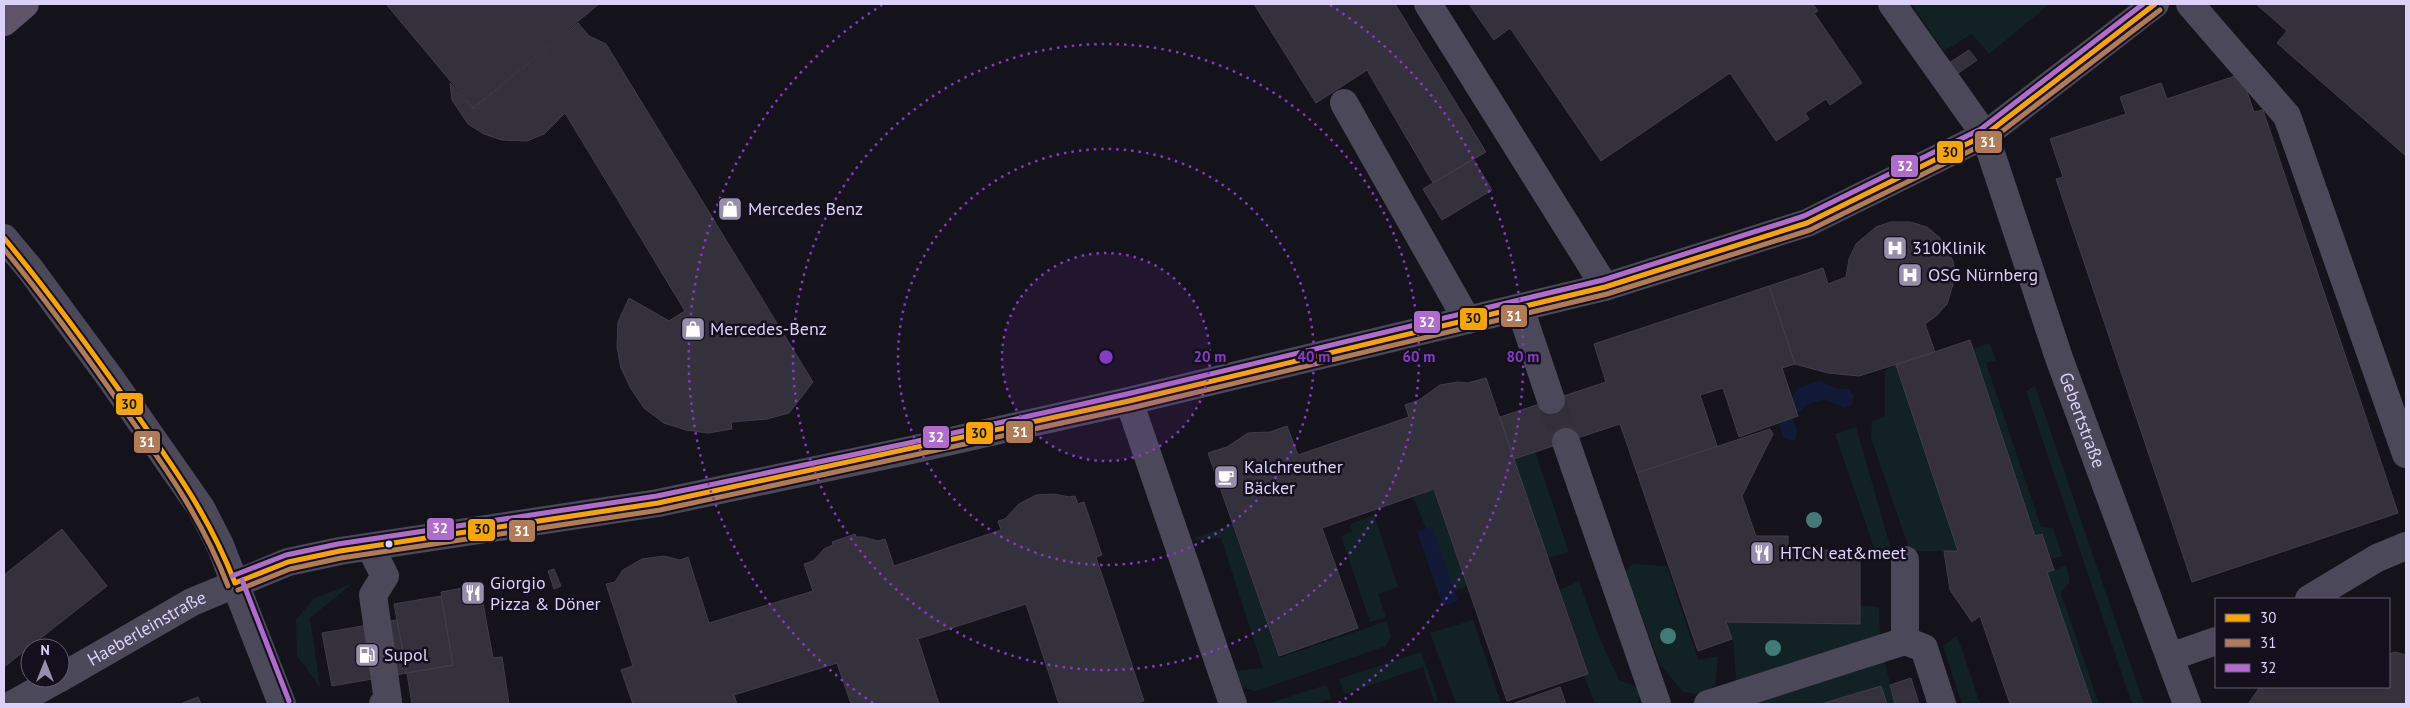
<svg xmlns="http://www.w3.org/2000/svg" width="2410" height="708" font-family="'PT Sans',sans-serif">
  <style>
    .grass { fill: #122224 }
    .water { fill: #111937 }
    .building { fill: #34303c; stroke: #423d4d }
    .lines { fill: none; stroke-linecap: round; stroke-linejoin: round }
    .minor-tunnel { stroke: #322f3b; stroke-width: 28; stroke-dasharray: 28 14; stroke-linecap: butt }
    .minor { stroke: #4b4859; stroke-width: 28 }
    .major { stroke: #5f536a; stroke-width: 28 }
    .bus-1-casing { stroke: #130f1d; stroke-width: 9 }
    .bus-2-casing { stroke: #130f1d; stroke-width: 9 }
    .bus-3-casing { stroke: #130f1d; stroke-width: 9 }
    .bus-1 { stroke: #f7a600; stroke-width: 5 }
    .bus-2 { stroke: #b07c57; stroke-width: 5 }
    .bus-3 { stroke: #b06ccc; stroke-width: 5 }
    .tree { fill: #427a78 }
    .ring { fill: none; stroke: #853cc5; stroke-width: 2.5; stroke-dasharray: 2.5 5 }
    .bus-dot { fill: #dcd1f9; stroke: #130f1d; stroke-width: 2 }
    .labels { text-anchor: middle; stroke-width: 5; stroke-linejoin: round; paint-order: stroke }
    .poi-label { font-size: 18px; fill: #dcd1f9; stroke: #130f1d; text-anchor: start }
    .street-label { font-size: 18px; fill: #dcd1f9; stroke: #130f1d }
    .centre { fill: #853cc5; stroke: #130f1d; stroke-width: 2.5 }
    .ring-label { font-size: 15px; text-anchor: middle; font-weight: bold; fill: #853cc5; stroke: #130f1d; stroke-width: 5; stroke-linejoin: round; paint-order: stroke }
    .line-badge { stroke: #130f1d; stroke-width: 2 }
    .badge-label { font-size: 14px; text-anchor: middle; font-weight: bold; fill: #fff }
    .pale-badge-label { font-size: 14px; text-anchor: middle; font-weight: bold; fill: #111 }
  </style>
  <rect width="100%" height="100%" fill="#14121a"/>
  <path class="grass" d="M1911,4h139l-61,50 -17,-20 -28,17z
    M1990,343l6,18 -10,2 55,164 12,1 9,28 -12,3 -8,-25 -7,2 -63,-187z
    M1896,365l62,186h-48l-39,-113 1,-16 13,-6v-46z
    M2035,386l109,318h-12l-106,-313z
    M1856,427l36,126h-16l-41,-119z
    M1535,452l34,100 -21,6 -34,-99z
    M1434,489l33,97 -13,5 -22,-64 -6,1 -13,-31z
    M1374,515l24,72 -20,7 8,23 -16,5 -29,-86 11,-4 -2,-8z
    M1232,524l47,134 108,-37 4,16 -5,9 -130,45 -13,-3 -7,-17 27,-3 -42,-130 -26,2 -1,-2z
    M1632,564l35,2 31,94 20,-4 -3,29 -12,10 -20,-3 -24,-29 -33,-91z
    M2066,566l4,16 -9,11 38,111h-7l-45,-132z
    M1579,581l18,51 22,48 23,9 -4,15h-43l-11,-28 3,-3 -28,-83z
    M353,583l-43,35 10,69 -23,-31 -1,-36 17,-21z
    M1860,605l19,2 1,37 -144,38 -2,-37 -8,-23 133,2z
    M1473,620l28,84h-45l-26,-71z
    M1957,635l23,69h-18l-19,-58z
    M1421,652l17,48 -4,2 -11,-35 -78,27 -6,-15z
    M1884,659l11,45h-8l-7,-18 -59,18h-71z
    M1326,685l6,14 -17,5h-49z"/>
  <path class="water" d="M1820,380l17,9h11l6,6 -2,10 -7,3 -20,-8 -17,4 -15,14 4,13 -2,10 -12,-3 -4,-13 6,-17 13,-20z
    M1432,526l26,75 -15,5 -26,-74z"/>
  <path class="building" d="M386,4h213l-126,104z
    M1254,4h141l91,148 -53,31 -66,-113 -51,33z
    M1469,4h344l5,7 -4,2 48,70 -32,22 -4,-6 -21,14 4,6 -33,22 -46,-68 -129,88 -91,-133 -16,12z
    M2256,4h147l3,2v150l-129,-113 10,-12z
    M578,23l11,13 17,8 207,338 -24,31 -22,6 -36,3 1,7 -24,4 -22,-3 -22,-7 -20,-15 -13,-19 -10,-21 -4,-21 1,-25 11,-24 40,23 16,-10 -120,-198 -21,21 -17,7 -25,-1 -18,-6 -16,-10 -16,-24 -2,-17 23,26z
    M1969,50l8,10 -20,14 -8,-11z
    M2241,74l13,38 9,-2 135,403 -206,69 -136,-403 7,-2 -13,-38 76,-25 -6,-17 41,-14 6,16z
    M1473,159l19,31 -50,30 -19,-31z
    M1890,222h20l17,5 13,11 13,23 2,17 -8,26 -11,12 -11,8 10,28 -76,24 -31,-3 -33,-9 -26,-78 54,-18 5,16 18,-7 3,-18 7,-15 20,-17z
    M1769,286l26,78 -13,4 16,48 -59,21 -16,-49 -23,7 17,51 -80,27 -17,-49 -106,35 -14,-42 106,-35 -12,-38z
    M1970,340l65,196 7,-2 12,36 -7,2 45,132h-82l-30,-88 -8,6 -22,-32 -6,-39h14l-62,-186z
    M1486,378l102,296 -81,27 -73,-212 -112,39 36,100 -79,28 -71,-203 19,-6 21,-14 22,-1 17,-6 11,29 111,-38 -4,-12 14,-5 21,-15 18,-3 10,1z
    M1770,429l3,5 -31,62 14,40h32v14h72v74l-134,-2 6,17 -34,12 -61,-178z
    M1054,494l15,3 6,-1 3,8 6,-2 18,53 -6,2 48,144 -10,3h-75l-33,-100 -108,35 21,65h-88l-14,-41 -103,32 3,9h-104l-12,-34 12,-4 -27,-82 9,-2 8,-12 19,-11 22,-3 16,4 8,-3 21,66 104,-32 -9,-27 9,-3 11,-12 9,-4 -1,-3 23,-8 1,3h7l15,4 7,-2 9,27 107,-36 -3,-9 7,-2 14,-15 17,-9z
    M62,529l45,57 -103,81v-92z
    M554,569l7,17 -7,3 -6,-18z
    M474,586l1,6h6l12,66 9,-1 7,47h-97l-5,-31 46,-8 -12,-73z
    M441,596l12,69 -46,8 -13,-69z
    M397,620l10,53 -75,13 -10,-53z
    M2395,652l11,3v49h-158l12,-17h129v-33z
    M1911,678l8,26h-24l-5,-19z
    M1881,686l6,18h-66z
    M1560,687l6,17h-54z
    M198,697l3,7h-21z"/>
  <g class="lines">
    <path class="minor-tunnel" d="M1551,400l15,42"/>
    <g class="minor">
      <path d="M1428,4l177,283"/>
      <path id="s1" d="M1892,4l93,131 74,223 128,346"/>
      <path d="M2190,4l97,112 119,338"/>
      <path d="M1344,103l123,217"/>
      <path d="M4,238l26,31 81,110 90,129 19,37 62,159"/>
      <path d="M1520,308l31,92"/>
      <path d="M1129,401l104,303"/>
      <path d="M1566,442l91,262"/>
      <path d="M370,547l15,29 -12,19 15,106 -5,3"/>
      <path d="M1905,560v81l19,7 18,56"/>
      <path d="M2309,599l68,-41 29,-12"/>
      <path d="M2170,657l46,-16"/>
      <path id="s2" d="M60,678l132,-76 96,-40 52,-11 318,-48 253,-53 218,-49 476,-114 202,-64 178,-88 170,-131"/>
      <path d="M13,704l47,-26"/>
      <path d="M1708,704l197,-63"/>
    </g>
    <path class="major" d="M4,22l21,-18"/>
    <defs>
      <path id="bus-1" d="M4,238c44,53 84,108 123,163 43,61 81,112 108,182
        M235,583l53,-21 52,-11 318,-48 471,-102 476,-114 202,-64 178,-88 170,-131"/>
      <path id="bus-2" d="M4,249c41,50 79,102 116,155 43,60 81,112 108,182
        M238,590l52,-21 51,-11 319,-48 471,-102 476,-114 203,-64 178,-88 172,-132"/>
      <path id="bus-3" d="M232,576l54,-21 52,-11 319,-48 252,-53 218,-49 476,-114 201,-64 177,-87 162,-125
        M242,580l47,121"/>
    </defs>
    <use href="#bus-1" class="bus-1-casing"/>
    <use href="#bus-2" class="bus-2-casing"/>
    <use href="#bus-3" class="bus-3-casing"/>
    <use href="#bus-1" class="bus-1"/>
    <use href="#bus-2" class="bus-2"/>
    <use href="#bus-3" class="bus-3"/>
  </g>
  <g class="tree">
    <circle cx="1814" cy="520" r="8"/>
    <circle cx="1668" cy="636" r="8"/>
    <circle cx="1773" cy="648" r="8"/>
  </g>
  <circle cx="1106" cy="357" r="104" fill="#853cc5" fill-opacity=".12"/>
  <g class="ring">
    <circle cx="1106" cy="357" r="104"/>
    <circle cx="1106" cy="357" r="208"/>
    <circle cx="1106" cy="357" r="313"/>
    <path d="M873 703A417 417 0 0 1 882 5M1330 5A417 417 0 0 1 1339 703"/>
  </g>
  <defs>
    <symbol id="shop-square" viewBox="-11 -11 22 22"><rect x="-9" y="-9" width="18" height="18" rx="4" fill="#968eab" stroke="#130f1d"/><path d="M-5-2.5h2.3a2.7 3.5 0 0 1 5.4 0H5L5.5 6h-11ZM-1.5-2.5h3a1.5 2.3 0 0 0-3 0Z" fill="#fff"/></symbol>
    <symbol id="hospital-square" viewBox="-11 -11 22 22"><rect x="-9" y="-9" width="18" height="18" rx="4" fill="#968eab" stroke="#130f1d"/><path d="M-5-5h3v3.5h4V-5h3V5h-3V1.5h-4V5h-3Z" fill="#fff"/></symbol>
    <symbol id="cafe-square" viewBox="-11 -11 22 22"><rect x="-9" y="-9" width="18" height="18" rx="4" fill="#968eab" stroke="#130f1d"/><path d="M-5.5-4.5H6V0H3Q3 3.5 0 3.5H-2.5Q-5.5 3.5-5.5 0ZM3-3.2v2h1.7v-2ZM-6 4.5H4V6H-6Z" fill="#fff"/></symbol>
    <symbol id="restaurant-square" viewBox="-11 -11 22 22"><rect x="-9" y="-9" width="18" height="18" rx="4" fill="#968eab" stroke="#130f1d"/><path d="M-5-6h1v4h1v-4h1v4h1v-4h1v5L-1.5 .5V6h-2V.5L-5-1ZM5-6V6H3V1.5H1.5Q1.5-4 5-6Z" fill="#fff"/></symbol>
    <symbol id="fuel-square" viewBox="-11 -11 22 22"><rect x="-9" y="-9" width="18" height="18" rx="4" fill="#968eab" stroke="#130f1d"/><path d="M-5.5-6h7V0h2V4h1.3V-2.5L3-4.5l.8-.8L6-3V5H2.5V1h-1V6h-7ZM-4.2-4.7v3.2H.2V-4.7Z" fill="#fff"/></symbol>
  </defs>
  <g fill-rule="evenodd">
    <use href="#shop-square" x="716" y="195" width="28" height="28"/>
    <use href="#hospital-square" x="1881" y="234" width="28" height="28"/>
    <use href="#hospital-square" x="1896" y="261" width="28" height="28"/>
    <use href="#shop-square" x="679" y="315" width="28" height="28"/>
    <use href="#cafe-square" x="1212" y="463" width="28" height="28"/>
    <use href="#restaurant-square" x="1748" y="539" width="28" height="28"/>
    <use href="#restaurant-square" x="459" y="579" width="28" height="28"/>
    <use href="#fuel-square" x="353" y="641" width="28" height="28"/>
  </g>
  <circle class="bus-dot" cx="389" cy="544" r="4.5"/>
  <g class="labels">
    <g class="poi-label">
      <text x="748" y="215">Mercedes Benz</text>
      <text x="1912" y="254">310Klinik</text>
      <text x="1928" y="281">OSG Nürnberg</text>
      <text x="710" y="335">Mercedes-Benz</text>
      <text x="1244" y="473">Kalchreuther<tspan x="1244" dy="21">Bäcker</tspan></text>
      <text x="1780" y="559">HTCN eat&amp;meet</text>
      <text x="490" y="589">Giorgio<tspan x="490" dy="21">Pizza &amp; Döner</tspan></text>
      <text x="384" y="661">Supol</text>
    </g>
    <g class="street-label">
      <text dy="6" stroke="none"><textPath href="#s1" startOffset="462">Gebertstraße</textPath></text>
      <text dy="6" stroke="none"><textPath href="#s2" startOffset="100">Haeberleinstraße</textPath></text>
    </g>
  </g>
  <circle cx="1106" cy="357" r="8" class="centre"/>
  <g class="ring-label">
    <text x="1210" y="362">20 m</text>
    <text x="1314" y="362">40 m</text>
    <text x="1419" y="362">60 m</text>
    <text x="1523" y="362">80 m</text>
  </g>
  <g class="line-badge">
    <rect x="1974" y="130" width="29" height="24" rx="5" fill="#b07c57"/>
    <rect x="1936" y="140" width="28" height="24" rx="5" fill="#f7a600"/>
    <rect x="1890" y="154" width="29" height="24" rx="5" fill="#b06ccc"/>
    <rect x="1500" y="304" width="28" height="24" rx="5" fill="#b07c57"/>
    <rect x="1459" y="307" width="29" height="24" rx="5" fill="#f7a600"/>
    <rect x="1413" y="310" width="28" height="24" rx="5" fill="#b06ccc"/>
    <rect x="115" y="392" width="29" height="24" rx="5" fill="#f7a600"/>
    <rect x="1005" y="420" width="29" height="24" rx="5" fill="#b07c57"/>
    <rect x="965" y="421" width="29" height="24" rx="5" fill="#f7a600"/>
    <rect x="922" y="425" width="28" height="24" rx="5" fill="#b06ccc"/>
    <rect x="133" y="430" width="28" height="24" rx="5" fill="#b07c57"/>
    <rect x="426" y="517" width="29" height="24" rx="5" fill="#b06ccc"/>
    <rect x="467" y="518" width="29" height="24" rx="5" fill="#f7a600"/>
    <rect x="508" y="519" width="28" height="24" rx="5" fill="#b07c57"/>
  </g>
  <g class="badge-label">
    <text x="1988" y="147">31</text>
    <text x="1905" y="171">32</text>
    <text x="1514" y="321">31</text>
    <text x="1427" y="327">32</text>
    <text x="1020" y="437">31</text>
    <text x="936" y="442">32</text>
    <text x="147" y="447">31</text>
    <text x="440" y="533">32</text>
    <text x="522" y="536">31</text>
  </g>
  <g class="pale-badge-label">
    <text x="1950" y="157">30</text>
    <text x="1473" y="323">30</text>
    <text x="129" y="409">30</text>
    <text x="979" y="438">30</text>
    <text x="482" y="534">30</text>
  </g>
  <rect width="2410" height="708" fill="none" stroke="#dcd1f9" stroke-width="10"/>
  <rect x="2215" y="598" width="175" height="90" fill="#130f1d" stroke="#635d75"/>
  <rect x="2225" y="614" width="25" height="8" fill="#f7a600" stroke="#635d75"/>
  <text x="2260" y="623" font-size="15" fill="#dcd1f9">30</text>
  <rect x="2225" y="639" width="25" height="8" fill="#b07c57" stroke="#635d75"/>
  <text x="2260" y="648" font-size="15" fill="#dcd1f9">31</text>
  <rect x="2225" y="664" width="25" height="8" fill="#b06ccc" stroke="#635d75"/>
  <text x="2260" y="673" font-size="15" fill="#dcd1f9">32</text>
  <g transform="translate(45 663)"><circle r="24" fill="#130f1d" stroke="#635d75"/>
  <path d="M0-4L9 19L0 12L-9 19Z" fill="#968eab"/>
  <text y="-8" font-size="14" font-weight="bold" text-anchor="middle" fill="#dcd1f9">N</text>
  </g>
</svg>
